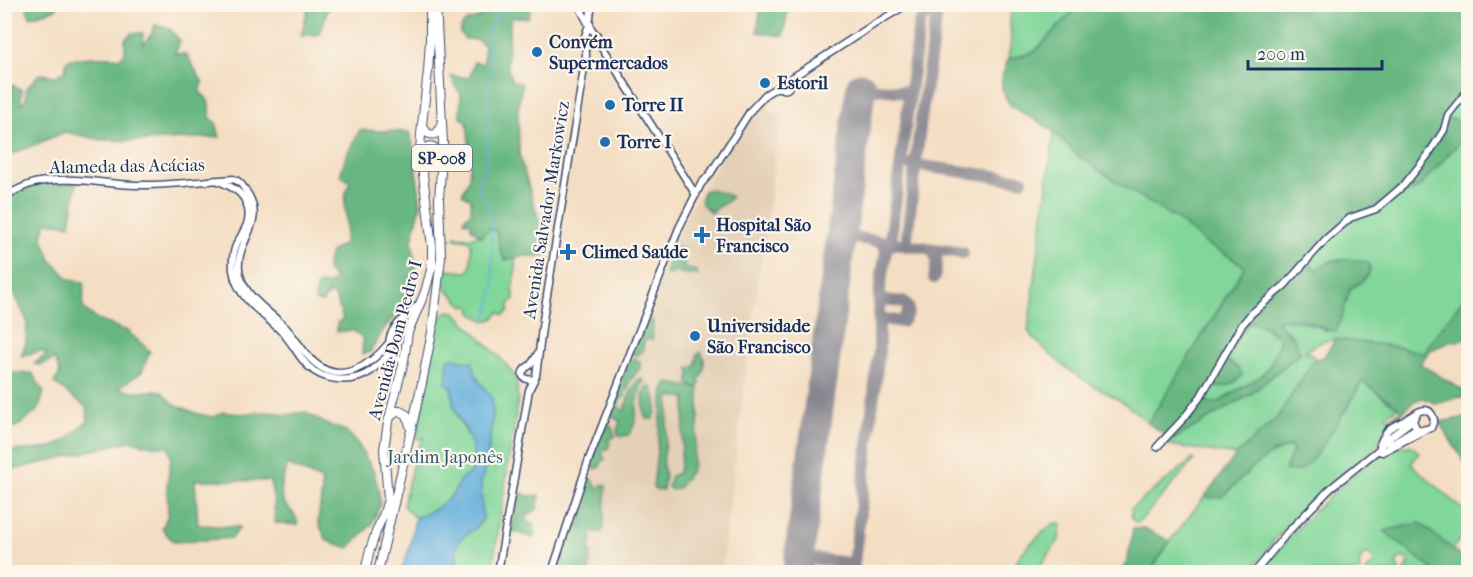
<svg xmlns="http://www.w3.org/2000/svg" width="1473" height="577" font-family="'IM FELL French Canon',serif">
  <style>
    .built { fill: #e4d0b6 }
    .green { fill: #81d699; stroke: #4e827c; stroke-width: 1.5 }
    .forest { fill: #68b781; stroke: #427370; stroke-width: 1.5; fill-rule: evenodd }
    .water { fill: #64afdd; stroke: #406f9e; stroke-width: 1.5 }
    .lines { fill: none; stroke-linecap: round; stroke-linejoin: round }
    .stream { stroke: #64afdd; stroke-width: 1.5 }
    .taxiway { stroke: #888690; stroke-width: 12 }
    .runway { stroke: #888690; stroke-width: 30 }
    .minor-casing { stroke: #3c496d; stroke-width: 9 }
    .major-casing { stroke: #3c496d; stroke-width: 10 }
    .minor { stroke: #fff; stroke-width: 6 }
    .major { stroke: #fff; stroke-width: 8 }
    .poi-dot { fill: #1f6fb2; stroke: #fbf7ec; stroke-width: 2 }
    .labels { text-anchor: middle; stroke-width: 4.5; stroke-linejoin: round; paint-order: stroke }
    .shield { fill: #fbf7ec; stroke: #5e6b89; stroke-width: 1.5 }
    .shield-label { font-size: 16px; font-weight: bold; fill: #1b2f5e }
    .poi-label { font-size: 18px; font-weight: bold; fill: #1b2f5e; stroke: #fbf7ec; text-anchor: start }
    .street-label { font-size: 18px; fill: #1b2f5e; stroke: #fbf7ec }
    .park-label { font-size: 18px; fill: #34596d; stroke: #fbf7ec }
  </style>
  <rect width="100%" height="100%" fill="#fbf7ec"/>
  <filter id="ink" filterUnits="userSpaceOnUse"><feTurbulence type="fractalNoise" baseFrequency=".0167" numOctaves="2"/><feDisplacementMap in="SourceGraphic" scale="12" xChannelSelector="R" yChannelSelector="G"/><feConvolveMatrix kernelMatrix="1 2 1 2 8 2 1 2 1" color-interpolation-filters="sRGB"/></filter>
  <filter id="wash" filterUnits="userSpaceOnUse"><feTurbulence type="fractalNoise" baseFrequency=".008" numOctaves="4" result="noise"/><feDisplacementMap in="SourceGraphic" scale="24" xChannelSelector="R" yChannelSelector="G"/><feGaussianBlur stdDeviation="1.35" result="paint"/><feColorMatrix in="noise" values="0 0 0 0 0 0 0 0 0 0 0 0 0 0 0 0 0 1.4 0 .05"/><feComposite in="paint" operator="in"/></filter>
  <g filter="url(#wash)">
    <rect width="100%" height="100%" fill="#f4dec3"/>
    <path class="built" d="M768,95l2,2 -1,16 11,1 -13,106 -14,97 -32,255h-166l28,-87 90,-241 20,-39 56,-92z"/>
    <path class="green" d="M1014,5h65l-45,47 -26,7 3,-18 -1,-23z
      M1468,88v33l-25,-2z
      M1054,132l22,22 44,30 58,36 30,25 14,7 21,13 1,3 -96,155c-19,-19 -36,-27 -59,-40 -23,-14 -44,-31 -61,-52z
      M1468,133v159l-44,62 -25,-7 -64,-8 -14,3 -16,9 1,2h5l4,6 -38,59 -41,37 -68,-10 4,-5 79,-46 49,-41 -25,-33c20,-2 36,3 53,11 7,-13 12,-27 20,-39 7,-11 27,-12 21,-29l-15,-3h-20l-18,10 -11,-9 44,-44 69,-29z
      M490,228l7,5 3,17 5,10 10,-2v9l1,1 -4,23 2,1v8l-5,4v6l-4,5h-2l-4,-3c-9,14 -18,8 -28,0l1,-3 -5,-4 -2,2 -21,-20 1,-15 2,-2 19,2 4,-3c1,-9 3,-19 0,-28l-5,-2h-10v-3l19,1 5,-2 2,1z
      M447,311l8,1 50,51 11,15 2,21 -26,173h-35v-13l-1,-7 2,-11 5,-6 10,-5 9,-9 1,-5 -1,-5 -1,-27 8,-36 4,-36 -9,-23 -9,-15 -2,-11c-8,-1 -14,-4 -21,-5l-2,27 2,2c0,6 0,14 2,20 7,26 26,32 18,65l-11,7 -8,15 -9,9 -9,6 -20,9 -12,-12c4,-16 11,-56 21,-68l-8,1 24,-121z
      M1249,322c14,1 22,10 31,18l-9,24 -10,12 -7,5 -22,12 -13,9 -8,1 -7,-4c3,-15 22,-23 34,-31l-13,-9 11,-19z
      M1362,381l26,20 10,6 -12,9 4,5 -2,1 1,2 3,-1v1l-7,8 -10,16 -35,27 -63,62 -27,35h-100l20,-31 36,-46 4,3 61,-44 19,-8 3,4 -1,5 47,-37 10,-13z
      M1401,445l8,2 1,-2 10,8 -9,11 57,50v16l-16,19 -32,-26 -36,8 52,41h-32l5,-8 -1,-4 -5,-3 -4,2 -3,4 4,9h-34l2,-4 6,-4c0,-13 -12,-13 -14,-2 -1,3 0,7 0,10h-100l34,-41 44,-43 36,-30 8,-5z
      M1193,459l1,1 -50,57 -8,6c-6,-4 -6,-9 -4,-15z
      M1058,523h3l-2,17 -23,32h-7l-14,-8c9,-17 24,-28 38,-40z"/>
    <path class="forest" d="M309,4l20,1 -9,29 -19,2z
      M26,5v-1l33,1 -5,5 -24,7z
      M501,5h31l-4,13 -10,-1 -6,1 -2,5 -3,42 5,16 10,3 -4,26 1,44 30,101 -25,1 -19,4 -5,-10 -3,-18 -7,-4 -9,9 -10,-9v-5l-7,-2 2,-5 5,-3v-14l-9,-5 7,-15 1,-15 -5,-4 -11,-3v-4h6l8,-3 1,-6 -2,-23 -7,-4 1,-23 -6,-8 -4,-10 19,2 4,-16 10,2v-19l-7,-5 -12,-1 -5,-6c2,-13 8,-12 18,-15 8,-3 16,-8 23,-13z
      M761,5h28l-6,31 -26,-4z
      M1079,5h389v83l-25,30 25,3v12l-50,55 -69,29 -44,44 11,8 18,-9h20l15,3c4,13 -9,20 -19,26l-10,34 -4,8c-10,1 -15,-5 -24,-8 -11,-3 -24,-4 -36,-3l18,18 6,15 -49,41 -79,46 -4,5 -7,-5 4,-5 -17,-12 96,-155 -1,-3 -21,-13 -14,-7 -30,-25 -58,-36 -44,-30 -22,-22 -13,-9 -29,-16 -5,-7 -5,-11v-12l6,-18 26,-7zM1249,322c13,1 22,10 31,18l-9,24 -10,12 -42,26 -8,1 -7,-4 1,-5 4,-7c17,1 22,0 33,-12l-4,-7 -13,-9 11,-19z
      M155,25l15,4 10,12 -5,13h11l17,29 -4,9c9,5 13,15 11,25l6,6 4,14 -73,4 -45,-1 -37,-8 -57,24 -3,-11v-31h1l6,-29 10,5 -1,13 5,-3v-11l13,-15 18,2 8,-6 2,-10c18,-3 35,-5 53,-2l5,-5v-14l7,-6h11v11l8,-9z
      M360,130l49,2 3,9 9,64 -9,35 4,31 -4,28 -26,27 -16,26 -8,2 1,-16 -11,-8 -15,2v-9l6,-4 -8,-23 -6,-3 -7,10 -7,-2 1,-12 3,-5 10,1 6,-6 -8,-9c0,-16 3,-19 17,-26 1,-5 2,-10 2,-15 1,-19 -5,-29 4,-47l-10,-7 6,-19z
      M77,182l-7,43 -24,-3 -4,14 9,24 18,19 15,3 -1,26 15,12 29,11 23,20 -8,21 -23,16c11,6 29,2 42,3l13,13 24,10 15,3 10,-5 16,2 20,-2 20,1 6,2 20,-3 21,12 20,7 12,13 16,28 5,19 1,14 -8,19 -23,24 -22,-7 -9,-19 4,-32 -1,-10 -33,-15c-5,12 -11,28 -3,39 7,9 11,9 13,21l-23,-2 -1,-20 -4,-22 -75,-1 3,45 42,2 -8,11 -58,4 -12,-13 6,-15 -1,-29 4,-27 -2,-11 -17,-1 -22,-5 -125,31v-21c14,-1 40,0 53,-6 12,-6 21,-16 30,-25l-2,-13 -32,-24 6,-10 -5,-14 -14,6 -7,-1 13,-10 -6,-3 -20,5 5,-14 1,-21 -14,-30h-8l-1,-92 32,-15z
      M712,189c6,4 14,3 19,8 -5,8 -15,8 -20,16l-9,-9v-8l2,-5z
      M676,247l8,2v19l12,3 2,4 -18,-2 -4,-3 -2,1 -1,3 -6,1 -1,-7 5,-8v-6l2,-6z
      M1468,292v43l-8,6 -11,1 -20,9 -9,13 47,29 1,5 -8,-1 -24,7 -3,-2 -10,-4 -9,3 -10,10 -14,10 -1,-1 8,-7 4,-1 -3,-5 -36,-26c-9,16 -48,85 -63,90 -4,1 -10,-1 -14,-1l8,-20 -3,-4 -19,8 -15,11 -34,32 -12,1 -4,-3 30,-40 41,-37 38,-59 9,-2 11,-18 64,8 24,6z
      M647,316c7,2 7,9 5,15l1,4 -1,5 -6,-1 -3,5v6l-5,5h-3l-3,-2z
      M701,352c5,8 4,20 -2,27l1,5 -2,3 -8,-2 -2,-6 2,-2 -1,-9 7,-2 1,-11z
      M635,358l5,4v6l-10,13 -2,8 -3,2v5l-5,4 -2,6 6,5c5,-8 0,1 3,-9 2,-8 7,-16 12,-23h2l3,2c-11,15 -3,43 -17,55l-2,-1 -3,2 -4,-2 -1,-4 3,-10 -7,-4 -3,-5 18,-49z
      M9,373h23l12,19 -5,17 -18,15 -16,7v-55z
      M667,383l32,5v29l-7,52 -14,19 -6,2 -4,-3 3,-11 7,-3 2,-6 6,-69 -16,-2 -7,69 2,10 -2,15h-7l-3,-3 11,-97z
      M649,385c8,8 10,24 4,34h-6l-3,-4 -1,-21 2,-6z
      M1468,417v51l-29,-46z
      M605,423c7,1 9,7 10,14l-6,2 -1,2 2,2 -2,6h-3c-4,4 -3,7 0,10l-4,4 -1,4 -5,2 -5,-6 1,-4 4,-4 -2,-6z
      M589,478l6,5 1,5h3l4,-4 3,1 -3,46 -4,1h-9l2,9 -4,10 3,1 -2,20h-31l3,-7 1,-11 9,-28 5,-3 3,2 3,-1 -2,-6 4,-3 1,-7 6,-4 -9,-6c-2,-8 -2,-17 7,-20z
      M518,492l10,4 12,-1 -3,14 -11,8 2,6h6v15l-23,-7z
      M1420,523l48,39v10h-32l-52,-41z
      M1143,528l27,13 -20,31h-28l6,-13 5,-30z"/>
    <path class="water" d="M452,358c8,1 13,4 21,4l2,12 4,7 13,17 1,14 -4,36 -8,36 1,27 1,8c-3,4 -7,8 -10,11 -10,7 -17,9 -17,22 0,7 1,14 1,20h-56l9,-26 5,-28 20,-9 9,-6 9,-9 8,-15 11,-7 1,-9 1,-2 -3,-21 -17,-33 -2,-20 -6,-4 2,-21 1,-3z"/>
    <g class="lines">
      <path class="stream" d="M484,323l6,-17 4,-21 -2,-23v-34l-4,-20 -6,-13 -3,-11 6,-18 3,-26v-42l2,-29 -2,-31 3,-13 7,-8 18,-13
        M473,362l1,-5"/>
      <path class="taxiway" d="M861,87l44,5 3,6
        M908,164l114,16
        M840,241l8,-4 115,16
        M906,246l15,-127 17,-113
        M930,249c10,7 6,18 4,29
        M886,250l3,-4 5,-2 -3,-9 28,-210c3,-9 10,-14 19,-19
        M879,303l4,-3 21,2 4,5v6l-6,9 -19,-3 -4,3
        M798,561l4,-2 6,-1 41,5 4,5
        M853,572l26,-221v-56l7,-45 -2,-5 -4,-3"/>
      <path class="runway" d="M797,572l64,-485"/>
    </g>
  </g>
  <g filter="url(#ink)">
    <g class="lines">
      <defs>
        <path id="minor" d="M578,4l11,21
          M590,24l2,6 5,5 4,11 95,149
          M780.5 85a4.5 4.5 0 1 1 9 0a4.5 4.5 0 1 1-9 0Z
          M787,81l86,-56 35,-21
          M233,179c7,2 9,6 13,12 22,32 -10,48 -7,78 2,25 27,40 44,56 12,11 19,27 32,38 26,23 56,2 74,-20
          M216,180c15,6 29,12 32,29 3,14 -5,23 -11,34 -4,9 -5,18 -4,27 4,28 28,42 47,60 11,10 17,25 28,36 16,16 45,18 63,5 7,-6 14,-13 21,-19
          M4,197c10,-6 20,-11 30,-14 34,-8 68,1 102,2 32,1 65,-4 97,-6
          M404,361c-8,-3 -12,-6 -14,-14 -5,-17 18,-32 29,-43
          M534,379c-8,2 -16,-3 -9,-10 1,-2 3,-2 4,-3 4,-3 6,-8 9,-13
          M1380,444c2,-4 4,-9 7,-13 4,-5 11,-7 17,-10 10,-7 25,-20 30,-1l-3,8 -9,2 -6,-2 -3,-8 4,-7
          M1389,445l27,-17
          M1157,447l27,-29 17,-22 40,-70 10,-12 34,-29 41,-46 24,-21 26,-9 28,-24 24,-30 16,-25 4,-15 20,-25
          M1378,450l4,2 41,-21
          M498,572l31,-182 7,-14 7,-56 43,-264 -1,-20 4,-11 3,-21
          M552,572l37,-113 90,-231 22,-44 9,-10 41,-64 15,-16 10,-6h5
          M1255,572l32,-39 44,-45 47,-38 8,-10 27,-20"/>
        <path id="major" d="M422,124l5,9c8,4 11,0 14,-7
          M420,151c11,-8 15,-6 21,6
          M390,418l6,-7h4l7,4 3,11
          M365,572l4,-19 7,-21 8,-19 4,-14 -4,-50 4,-27 16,-61 4,-29 17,-40 7,-26v-20l-12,-95 1,-17 7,-63 2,-30v-37
          M378,572l44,-189 10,-51 9,-74 -2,-59 4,-56 -7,-139"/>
      </defs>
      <use href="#minor" class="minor-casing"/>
      <use href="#major" class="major-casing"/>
      <use href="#minor" class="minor"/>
      <use href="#major" class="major"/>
    </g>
  </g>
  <g class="poi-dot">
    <circle cx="537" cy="52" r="6"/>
    <circle cx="765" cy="83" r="6"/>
    <circle cx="610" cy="105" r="6"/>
    <circle cx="605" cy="142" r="6"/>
    <path d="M699 226h6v6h6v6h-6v6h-6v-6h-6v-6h6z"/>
    <path d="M565 243h6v6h6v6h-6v6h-6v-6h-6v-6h6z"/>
    <circle cx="695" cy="336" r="6"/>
  </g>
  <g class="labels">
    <rect class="shield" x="412" y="145" width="60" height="26" rx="4.5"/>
    <g class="shield-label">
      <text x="442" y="164">SP-008</text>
    </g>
    <g class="poi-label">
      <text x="549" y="48">Convém<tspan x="549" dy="21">Supermercados</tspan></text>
      <text x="777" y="89">Estoril</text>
      <text x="622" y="111">Torre II</text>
      <text x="617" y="148">Torre I</text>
      <text x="716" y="231">Hospital São<tspan x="716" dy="21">Francisco</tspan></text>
      <text x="582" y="258">Climed Saúde</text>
      <text x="707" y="332">Universidade<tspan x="707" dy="21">São Francisco</tspan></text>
    </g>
    <g class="street-label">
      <text transform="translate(127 166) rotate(-1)" y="6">Alameda das Acácias</text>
      <text transform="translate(546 210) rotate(-81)" y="6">Avenida Salvador Markowicz</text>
      <text transform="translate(395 340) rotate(-75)" y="6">Avenida Dom Pedro I</text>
    </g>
    <g class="park-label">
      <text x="445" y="463">Jardim Japonês</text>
    </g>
  </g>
  <rect width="1473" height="577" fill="none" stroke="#fbf7ec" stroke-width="24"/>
  <path d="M1248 60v9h134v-9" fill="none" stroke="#1b2f5e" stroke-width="3"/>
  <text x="1257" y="60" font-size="18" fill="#1b2f5e" stroke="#fbf7ec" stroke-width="4.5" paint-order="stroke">200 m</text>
</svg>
